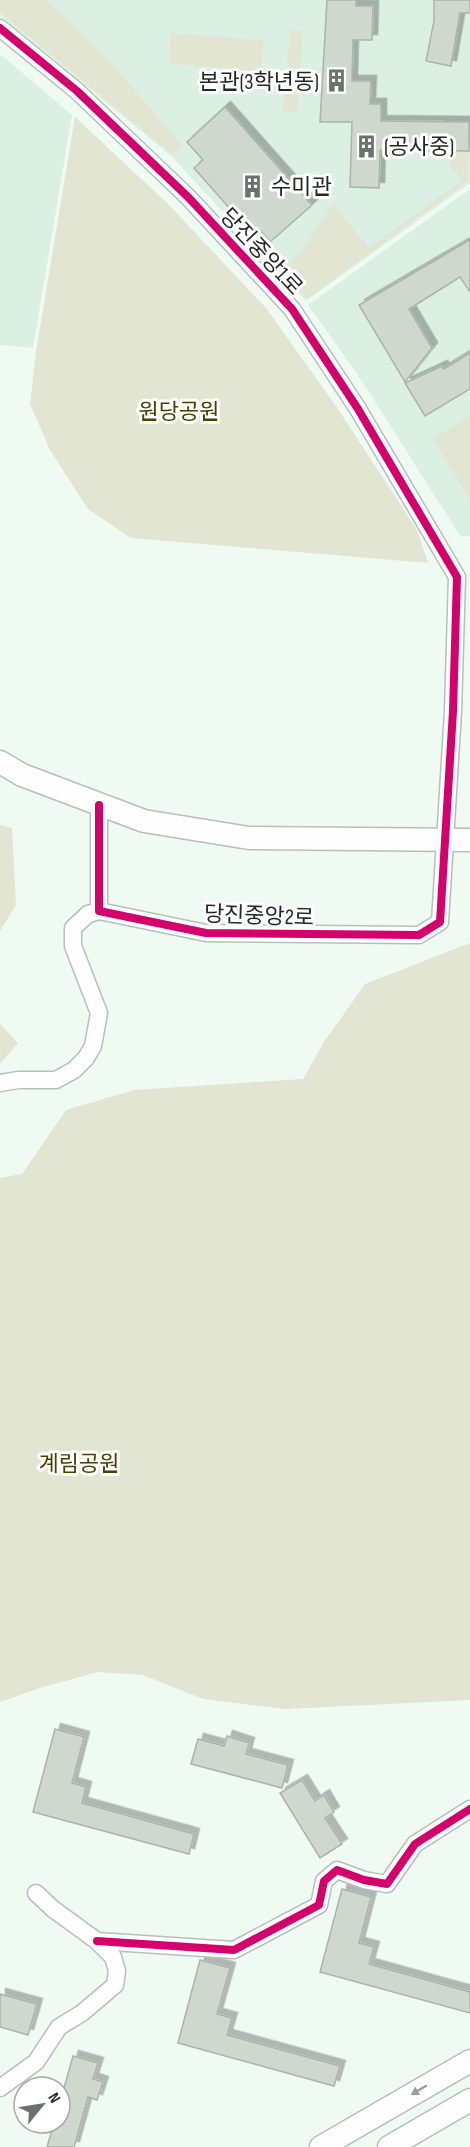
<svg xmlns="http://www.w3.org/2000/svg" width="470" height="2147" font-family="'Sofia Sans Condensed','Noto Sans KR',sans-serif">
  <style>
    .built { fill: #dcefe3 }
    .green { fill: #e2e5d1 }
    .building { fill: #cfd8cc; stroke: #acb2ac; stroke-width: 1.5; filter: url(#shadow) }
    .lines { fill: none; stroke-linecap: round; stroke-linejoin: round }
    .street-casing { stroke: #b7bfba; stroke-width: 19 }
    .secondary-casing { stroke: #b7bfba; stroke-width: 25 }
    .street { stroke: #fdfefd; stroke-width: 16 }
    .secondary { stroke: #fdfefd; stroke-width: 22 }
    .cycleway-casing { stroke: #fff; stroke-width: 11 }
    .cycleway { stroke: #d6006c; stroke-width: 8 }
    .oneway { fill: #9a9e9b }
    .labels { text-anchor: middle; stroke-width: 6; stroke-linejoin: round; paint-order: stroke }
    .poi-label { font-size: 22px; fill: #212823; stroke: #fff; text-anchor: start }
    .street-label { font-size: 22px; fill: #212823; stroke: #fff }
    .park-label { font-size: 22px; fill: #494000; stroke: #fff }
  </style>
  <defs>
    <filter id="shadow"><feDropShadow dx="5.5" dy="-5.5" stdDeviation="0" flood-color="#0004"/></filter>
  </defs>
  <rect width="100%" height="100%" fill="#effaf3"/>
  <path class="built" d="M0,0h470v183l-164,118 -135,-145 -171,-141z
    M0,54l72,61 -39,233 -33,-3z
    M470,189v347l-9,1 -103,-162 -50,-70z"/>
  <path class="green" d="M0,0h46l64,62 72,83 -9,10 -173,-143z
    M303,30l-6,82h-14l7,-81z
    M171,33l93,7 -3,31 -92,-7z
    M75,117l93,87 98,104 70,98 81,124 11,33 -297,-25 -43,-29 -38,-59 -20,-46 6,-52z
    M470,123l-2,58 -162,119 -2,-4 8,-7 -9,6 -22,-24 24,-25 28,-42 36,44 95,-69 -15,-12z
    M470,416v85l-37,-63z
    M0,825l12,3 4,77 -16,26z
    M470,943v757l-185,9 -82,-10 -60,-24 -45,-3 -58,16 -40,14v-524l22,-4 44,-64 68,-20 169,-11 21,-37 41,-58z
    M0,1024l18,19 -18,21z"/>
  <path class="building" d="M327,0h29v6h17l-1,34h-19l-1,41h19l-1,23h11v17l88,1v29l-89,-1 -1,38 -29,-1 2,-65h-32z
    M434,0h36v13h-10l-9,53 -25,-5 8,-40z
    M225,107l87,98 -42,37 -10,-12 -6,6 -60,-68 9,-8 -16,-18z
    M470,240v52l-10,-15 -51,32 23,39 -27,34 -46,-77z
    M470,353v36l-45,27 -20,-33 37,-17 2,3z
    M55,1729l29,8 -12,46 14,4 -4,16 112,31 -5,20 -156,-42z
    M227,1736l22,7 -3,11 42,11 -6,23 -91,-24 7,-25 26,7z
    M302,1780l13,21 9,-6 10,17 -9,6 17,26 -22,14 -40,-65z
    M342,1889l29,8 -12,46 15,4 -5,17 101,28v21l-150,-41z
    M200,1960l30,8 -13,46 15,4 -5,17 113,31 -6,20 -156,-43z
    M0,1994l37,10 -9,31 -28,-8z
    M73,2056l25,7 -5,16 10,3 -6,18 -9,-3 -14,50h-27l7,-24h6v-21z"/>
  <g class="lines">
    <defs>
      <path id="street" d="M0,28l77,63 112,107 103,111 66,100 99,168
        M99,805v106l107,22 213,2 21,-13 13,-211 4,-134
        M0,1083l18,-3h38l18,-10 12,-12 7,-12 6,-33 -26,-67v-18l15,-14 11,-3
        M97,1941l137,9 85,-45 5,-24 13,-11 27,10 23,4 28,-40 55,-35
        M0,2088l36,-26 23,-35 23,-14 33,-28 2,-14 -4,-14 -16,-16 -44,-32 -17,-16"/>
      <path id="secondary" d="M0,762l22,13 122,46 105,17 221,2
        M321,2147l149,-86
        M389,2147l81,-47"/>
    </defs>
    <use href="#street" class="street-casing"/>
    <use href="#secondary" class="secondary-casing"/>
    <use href="#street" class="street"/>
    <use href="#secondary" class="secondary"/>
    <defs>
      <path id="cycleway" d="M0,28l77,63 112,107 103,111 66,100 99,168 -4,134 -13,211 -21,13 -213,-2 -107,-22v-106
        M97,1941l137,9 85,-45 5,-24 13,-11 27,10 23,4 28,-40 55,-35"/>
    </defs>
    <use href="#cycleway" class="cycleway-casing"/>
    <use href="#cycleway" class="cycleway"/>
  </g>
  <defs><path id="oneway-solid" d="M-6-.8H1V-3.2L6.5 0L1 3.2V.8H-6Z" transform="scale(1.5)"/></defs>
  <use class="oneway" href="#oneway-solid" transform="translate(419 2090) rotate(150)"/>
  <defs>
    <symbol id="building-bare" viewBox="-9 -9 18 18"><path d="M-4-6H4V6H1V3H-1V6H-4ZM-2.5-4.3h1.7v1.8h-1.7ZM.8-4.3h1.7v1.8H.8ZM-2.5-1h1.7V.8h-1.7ZM.8-1h1.7V.8H.8Z" fill="#69726c" stroke="#fff" stroke-width="2.5" paint-order="stroke"/></symbol>
  </defs>
  <g fill-rule="evenodd">
    <use href="#building-bare" x="320" y="64" width="33" height="33"/>
    <use href="#building-bare" x="350" y="130" width="33" height="33"/>
    <use href="#building-bare" x="236" y="170" width="33" height="33"/>
  </g>
  <g class="labels">
    <g class="poi-label">
      <text x="319" y="89" text-anchor="end">본관(3학년동)</text>
      <text x="384" y="154">(공사중)</text>
      <text x="271" y="194">수미관</text>
    </g>
    <g class="street-label">
      <text transform="translate(262 251) rotate(47)" y="8">당진중앙1로</text>
      <text transform="translate(259 915) rotate(2)" y="8">당진중앙2로</text>
    </g>
    <g class="park-label">
      <text x="179" y="419">원당공원</text>
      <text x="79" y="1471">계림공원</text>
    </g>
  </g>
  <g transform="translate(42 2105) rotate(60)"><circle r="28" fill="#ffffff" stroke="#a6a9a7" stroke-width="1.5"/>
  <path d="M0-4.5L10 22L0 15L-10 22Z" fill="#69726c"/>
  <text y="-9" font-size="16" font-weight="bold" text-anchor="middle" fill="#212823">N</text>
  </g>
</svg>
